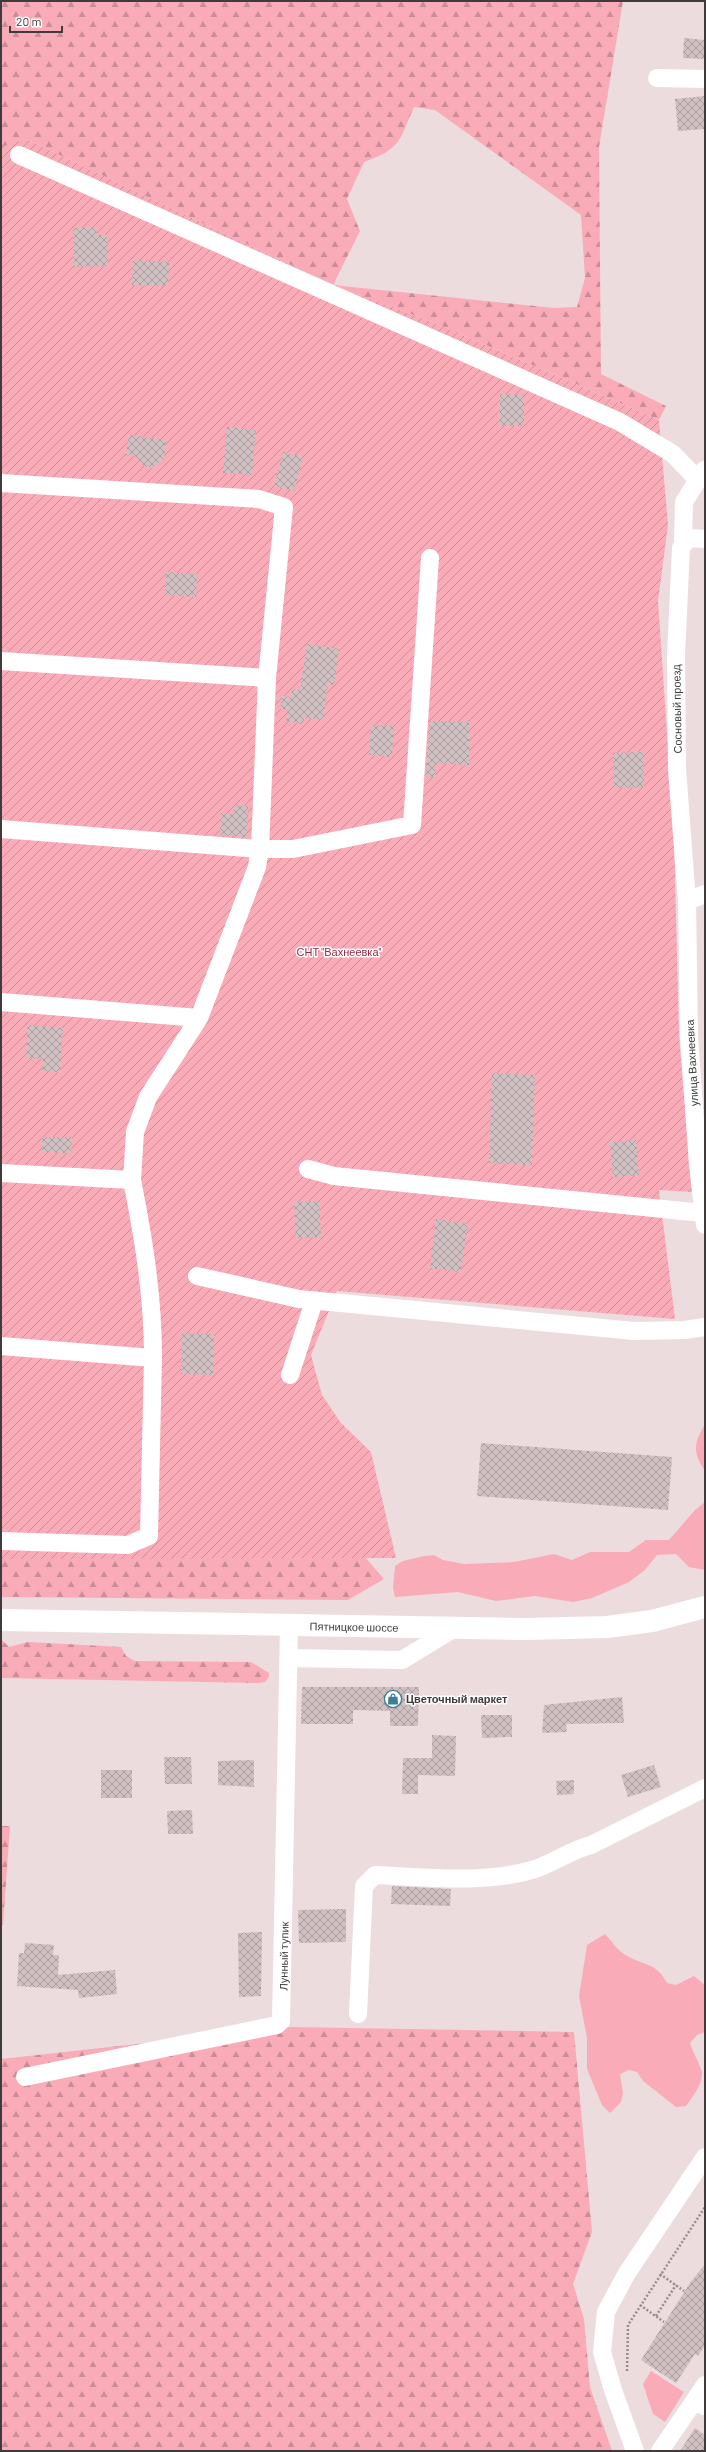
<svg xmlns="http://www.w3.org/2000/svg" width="706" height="2452" font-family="Barlow,sans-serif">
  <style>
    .green { fill: #faabb8 }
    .forest { fill: url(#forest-firs); fill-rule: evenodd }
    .garden { fill: url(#garden-furrows) }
    .building { fill: url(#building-cross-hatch) }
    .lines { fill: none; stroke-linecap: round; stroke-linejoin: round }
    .path { stroke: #978c8d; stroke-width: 2.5; stroke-dasharray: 2 2; stroke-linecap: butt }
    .minor { stroke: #fff; stroke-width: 18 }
    .major { stroke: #fff; stroke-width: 22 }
    .labels { text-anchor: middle; stroke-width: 3; stroke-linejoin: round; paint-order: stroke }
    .street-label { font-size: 11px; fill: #403a3b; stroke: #fff }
    .park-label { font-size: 11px; fill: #922a47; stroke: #fff }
    .poi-label { font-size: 11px; font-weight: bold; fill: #403a3b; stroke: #fff; text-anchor: start }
  </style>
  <defs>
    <pattern id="forest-firs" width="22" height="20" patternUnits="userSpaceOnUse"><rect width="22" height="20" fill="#faabb8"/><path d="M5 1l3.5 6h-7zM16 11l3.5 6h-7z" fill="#cc8c97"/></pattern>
    <pattern id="garden-furrows" width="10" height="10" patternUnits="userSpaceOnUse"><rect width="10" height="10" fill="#faabb8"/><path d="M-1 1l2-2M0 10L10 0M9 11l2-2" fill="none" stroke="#cc8c97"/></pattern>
    <pattern id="building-cross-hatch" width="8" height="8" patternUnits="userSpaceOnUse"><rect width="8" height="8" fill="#d0c0c2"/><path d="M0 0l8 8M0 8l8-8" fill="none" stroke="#aa9d9f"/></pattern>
  </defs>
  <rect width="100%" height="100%" fill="#eddcde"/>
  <path class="green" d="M705,1424v47c-13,-19 -11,-28 0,-47z
    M705,1502v68l-16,-3 -13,-13 -19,1 -12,15 -16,12 -37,16 -19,4 -38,-6 -39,5 -38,-9 -63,5 -2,-9 2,-22 8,-5 21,-5 10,-1 9,5 21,4 50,-2 40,-8 18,6 18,-8h39l17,-12h23l26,-30z
    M605,1934c7,7 11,15 19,20 18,12 32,7 43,29l9,2 18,-9 11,9v47l-8,3 -7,8c3,10 8,17 11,26 5,12 -9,28 -15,37l-10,1 -33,-26 -6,-9 -8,-2 -9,4 3,19 -2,9 -11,11 -8,-8 -15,-36v-31l-8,-42 8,-51z
    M651,2371l33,21 -19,30 -12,-8 -10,-30z"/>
  <path class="forest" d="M1,1h622l-24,146 2,227 65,32 -7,14 -224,-97 -102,-38 -307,-146 -25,10zM414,107l21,3 146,105 4,63 -8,29 -23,1 -221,-23 27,-54 -13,-32 17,-37c37,-13 35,-21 50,-55z
    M1,1547l363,9 20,23 -36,21 -347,-3z
    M1,1639l8,8 19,-5 93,5 5,9 9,5 116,1 18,11v4l-4,5 -6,1 -258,-5z
    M1,1826h9l-7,99h-2z
    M292,2027l282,5 18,200 -19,52 11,35 6,68 22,64h-611v-392z"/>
  <path class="garden" d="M26,139l307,146 102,38 224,97 9,105 -10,76 16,234 5,200 13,157 -33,-2 16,129 -338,-28 -26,64 11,40 19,28 30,29 25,106 -395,1v-1412z"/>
  <path class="building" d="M684,38l21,2v19l-22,-1z
    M705,96v33l-27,2 -3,-32z
    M73,228h23l1,7h10l1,31 -34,1z
    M133,260l36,2 -1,24 -36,-1z
    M500,394l24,1v31h-24z
    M227,427l29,3 -4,45 -29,-2z
    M129,435l37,5 -2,19 -12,9 -8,-2 -9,-10 -9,-1z
    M283,452l20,5 -9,34 -20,-5z
    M166,572l31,2 -1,23 -31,-2z
    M307,644l32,5 -5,36 -6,-1 -5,36 -19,-2 -1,6 -17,-3 2,-11 -8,-1 2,-13 9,1 1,-8 8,1z
    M430,721l39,1v43l-33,-2 -1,14 -9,-1z
    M371,725l23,1 -2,31 -23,-2z
    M643,752l1,35 -30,1 -1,-35z
    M234,805l14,1 -1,31 -27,-2 1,-22 13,1z
    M28,1025l35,3 -3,44 -18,-1 1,-12 -17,-1z
    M492,1073l43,2 -3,90 -43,-2z
    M42,1137h30l-1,16 -29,-1z
    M636,1140l3,35 -26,2 -3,-35z
    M319,1201l2,36 -25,1 -2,-36z
    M436,1219l32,5 -7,48 -31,-4z
    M182,1333l32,1 -1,41 -32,-1z
    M481,1443l191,14 -4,53 -191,-14z
    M302,1687h117l-1,39h-28v-15l-37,-1v14h-52z
    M622,1697l2,26 -58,1 1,8 -25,1 2,-28z
    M481,1715h31v22l-30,1z
    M432,1735l24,1 -1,40 -37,-1v19h-16l1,-36h29z
    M164,1757h27l1,27h-27z
    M254,1760v27l-36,-2v-24z
    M654,1765l7,22 -33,10 -7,-22z
    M101,1770h31v28h-31z
    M574,1780v14l-17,1 -1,-14z
    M192,1810l1,24h-25l-1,-23z
    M392,1886l59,3 -1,17 -59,-2z
    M346,1909v33l-47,1 -1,-33z
    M262,1932l-1,64 -22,1 -1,-64z
    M25,1943l29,2 -1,10h6l-1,20 57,-5 2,24 -38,4 -1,-8 -61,-4 2,-33h5z
    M705,2264v81l-7,11 -3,-2 -19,29 -35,-23 49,-77z
    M695,2428l10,7v16h-25z"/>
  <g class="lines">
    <path class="path" d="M660,2274l24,17
      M640,2305l24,17
      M656,2316l20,-31
      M627,2371l1,-46 77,-118"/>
    <path class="minor" d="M657,78l48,1
      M19,155l601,267 53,32 24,25
      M1,483l258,16 25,8 -17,171
      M705,539l-17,-1 -7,10 -5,107 1,114 10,132 2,135 9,129 7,60
      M683,541l1,-39 20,-32
      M1,661l266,17 -7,171h33l119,-24 18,-267
      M1,829l259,20 -3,18 -58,151
      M687,901l18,-7
      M1,1002l198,16 -51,79 -13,35 -3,48
      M308,1169l26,7 369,37
      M1,1173l131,7c12,61 21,116 21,178
      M197,1276l102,23 335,32 51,-1 20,-3
      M1,1346l152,12 -4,178 -21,9 -127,-4
      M290,1375l24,-74
      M289,1658l113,2 51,-31
      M358,2014l6,-128 11,-11c51,2 107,9 157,-5 21,-6 38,-20 59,-25l114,-57
      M25,2077l252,-52 4,-4 8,-394
      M704,2406l-9,-6 10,-15
      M635,2451l-22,-61 -11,-38 4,-40 21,-39 78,-116
      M660,2451l35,-51"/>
    <path class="major" d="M1,1620l526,9 80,-2 45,-6 53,-14"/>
  </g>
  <defs>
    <symbol id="shop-ring" viewBox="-11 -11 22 22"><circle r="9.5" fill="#fff" stroke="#3d7e91" stroke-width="1.5"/><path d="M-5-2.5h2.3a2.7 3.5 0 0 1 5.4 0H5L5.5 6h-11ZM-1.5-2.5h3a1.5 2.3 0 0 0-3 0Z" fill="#3d7e91"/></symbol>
  </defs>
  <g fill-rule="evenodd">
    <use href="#shop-ring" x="383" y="1689" width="20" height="20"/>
  </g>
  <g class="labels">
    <g class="street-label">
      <text transform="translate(677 709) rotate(-91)" y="4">Сосновый проезд</text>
      <text transform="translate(692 1063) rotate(-93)" y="4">улица Вахнеевка</text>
      <text transform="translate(354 1627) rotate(1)" y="4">Пятницкое шоссе</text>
      <text transform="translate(284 1956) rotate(-89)" y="4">Лунный тупик</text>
    </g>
    <g class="park-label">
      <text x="339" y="956">СНТ "Вахнеевка"</text>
    </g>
    <g class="poi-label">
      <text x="406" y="1703">Цветочный маркет</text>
    </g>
  </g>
  <rect width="706" height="2452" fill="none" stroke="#403a3b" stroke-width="4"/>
  <path d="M10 26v6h52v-6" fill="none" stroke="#403a3b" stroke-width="2"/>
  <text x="16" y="26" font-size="12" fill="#403a3b" stroke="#ffffff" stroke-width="3" paint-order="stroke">20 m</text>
</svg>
